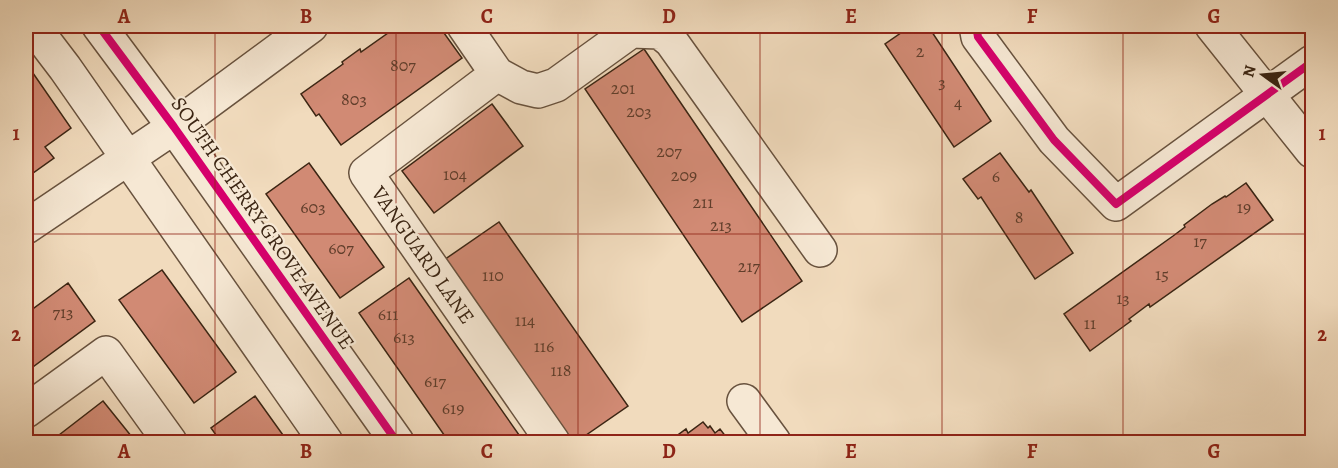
<svg xmlns="http://www.w3.org/2000/svg" width="1338" height="468" font-family="Alegreya,serif">
  <style>
    .building { fill: #d18a74; stroke: #3b2513; stroke-width: 1.5 }
    .lines { fill: none; stroke-linecap: round; stroke-linejoin: round }
    .minor-casing { stroke: #68523e; stroke-width: 36 }
    .minor { stroke: #f6e8d4; stroke-width: 33 }
    .cycleway-casing { stroke: #f6e8d4; stroke-width: 11 }
    .cycleway { stroke: #d6006c; stroke-width: 8 }
    .grid { fill: none; stroke: #8f2418; stroke-width: 1.5; stroke-opacity: 0.55 }
    .labels { text-anchor: middle; stroke-width: 4.5; stroke-linejoin: round; paint-order: stroke }
    .number-label { font-size: 18px; fill: #603e2b }
    .street-label { font-size: 21px; fill: #3b2513; stroke: #f6e8d4 }
    .neatline { fill: none; stroke: #8f2418; stroke-width: 2 }
    .grid-label { font-size: 20px; text-anchor: middle; font-weight: bold; fill: #8f2418 }
  </style>
  <rect width="100%" height="100%" fill="#f1dbbd"/>
  <filter id="stains"><feTurbulence type="fractalNoise" baseFrequency=".00333" numOctaves="4"/><feColorMatrix values="0 0 0 0 .2 0 0 0 0 .09 0 0 0 0 .02 0 0 0 .5 -.17"/></filter>
  <radialGradient id="worn" r=".72"><stop offset=".6" stop-color="#630" stop-opacity="0"/><stop offset="1" stop-color="#630" stop-opacity=".3"/></radialGradient>
  <path class="building" d="M398,26h41l23,32 -121,87 -22,-31 -3,2 -15,-22 42,-30 -1,-2 18,-13 1,3z
    M911,26h17l63,95 -37,26 -69,-103z
    M644,49l158,232 -60,41 -157,-233z
    M26,63l45,65 -26,19 9,11 -28,20z
    M492,104l31,42 -89,67 -32,-42z
    M1000,153l29,39 2,-2 42,63 -38,26 -54,-82 -3,2 -15,-20z
    M309,163l75,104 -44,31 -74,-104z
    M1246,183l27,37 -123,87 -1,-3 -20,15 2,2 -41,30 -26,-37 109,-78 12,-9 -1,-2 28,-21 13,-8 1,1z
    M499,222l129,184 -52,36h-9l-126,-180z
    M162,270l74,102 -42,31 -75,-103z
    M409,278l115,164h-75l-90,-129z
    M68,283l27,38 -69,51v-58z
    M255,396l33,46h-67l-10,-14z
    M103,401l33,41h-86z
    M703,422l5,6 2,-2 5,7 5,-4 10,13h-56l-3,-2 15,-11 2,4z"/>
  <g class="lines">
    <defs>
      <path id="minor" d="M33,26l32,42 261,374
        M99,26l75,101 223,315
        M464,26l33,48
        M976,26l2,11 76,103 62,64 196,-142
        M1212,26l100,125
        M26,227l148,-100 137,-101
        M744,401l30,41
        M26,411l80,-58 64,89
        M553,442l-187,-269 131,-99 24,13 17,4 18,-6 75,-54 29,1 11,9 149,209"/>
    </defs>
    <use href="#minor" class="minor-casing"/>
    <use href="#minor" class="minor"/>
    <defs>
      <path id="cycleway" d="M99,26l75,101 223,315
        M976,26l2,11 76,103 62,64 196,-142"/>
    </defs>
    <use href="#cycleway" class="cycleway-casing"/>
    <use href="#cycleway" class="cycleway"/>
  </g>
  <path class="grid" d="M215,26v416M396,26v416M578,26v416M760,26v416M942,26v416M1123,26v416M26,234h1286"/>
  <g class="labels">
    <g class="number-label">
      <text x="920" y="57">2</text>
      <text x="403" y="71">807</text>
      <text x="942" y="88">3</text>
      <text x="623" y="94">201</text>
      <text x="354" y="105">803</text>
      <text x="958" y="108">4</text>
      <text x="639" y="117">203</text>
      <text x="669" y="157">207</text>
      <text x="455" y="180">104</text>
      <text x="684" y="181">209</text>
      <text x="996" y="182">6</text>
      <text x="703" y="208">211</text>
      <text x="313" y="213">603</text>
      <text x="1244" y="213">19</text>
      <text x="1019" y="223">8</text>
      <text x="721" y="231">213</text>
      <text x="1200" y="247">17</text>
      <text x="341" y="254">607</text>
      <text x="749" y="272">217</text>
      <text x="1162" y="280">15</text>
      <text x="493" y="281">110</text>
      <text x="1123" y="304">13</text>
      <text x="63" y="318">713</text>
      <text x="388" y="320">611</text>
      <text x="525" y="326">114</text>
      <text x="1090" y="329">11</text>
      <text x="404" y="343">613</text>
      <text x="544" y="352">116</text>
      <text x="561" y="376">118</text>
      <text x="435" y="387">617</text>
      <text x="453" y="414">619</text>
    </g>
    <g class="street-label">
      <text transform="translate(263 223) rotate(55)" y="7">SOUTH CHERRY GROVE AVENUE</text>
      <text transform="translate(423 255) rotate(55)" y="7">VANGUARD LANE</text>
    </g>
  </g>
  <rect width="1338" height="468" fill="none" stroke="#f1dbbd" stroke-width="66"/>
  <g transform="translate(1263 75) rotate(285)" stroke="#f6e8d4" stroke-width="4.5" paint-order="stroke">
  <path d="M0-4.5L10 22L0 15L-10 22Z" fill="#3b2513"/>
  <text y="-9" font-size="16" font-weight="bold" text-anchor="middle" fill="#3b2513">N</text>
  </g>
  <rect x="33" y="33" width="1272" height="402" class="neatline"/>
  <g class="grid-label">
    <text x="124" y="23">A</text>
    <text x="306" y="23">B</text>
    <text x="487" y="23">C</text>
    <text x="669" y="23">D</text>
    <text x="851" y="23">E</text>
    <text x="1032" y="23">F</text>
    <text x="1214" y="23">G</text>
    <text x="16" y="140">1</text>
    <text x="1322" y="140">1</text>
    <text x="16" y="341">2</text>
    <text x="1322" y="341">2</text>
    <text x="124" y="458">A</text>
    <text x="306" y="458">B</text>
    <text x="487" y="458">C</text>
    <text x="669" y="458">D</text>
    <text x="851" y="458">E</text>
    <text x="1032" y="458">F</text>
    <text x="1214" y="458">G</text>
  </g>
  <rect width="100%" height="100%" filter="url(#stains)"/>
  <rect width="100%" height="100%" fill="url(#worn)"/>
</svg>
